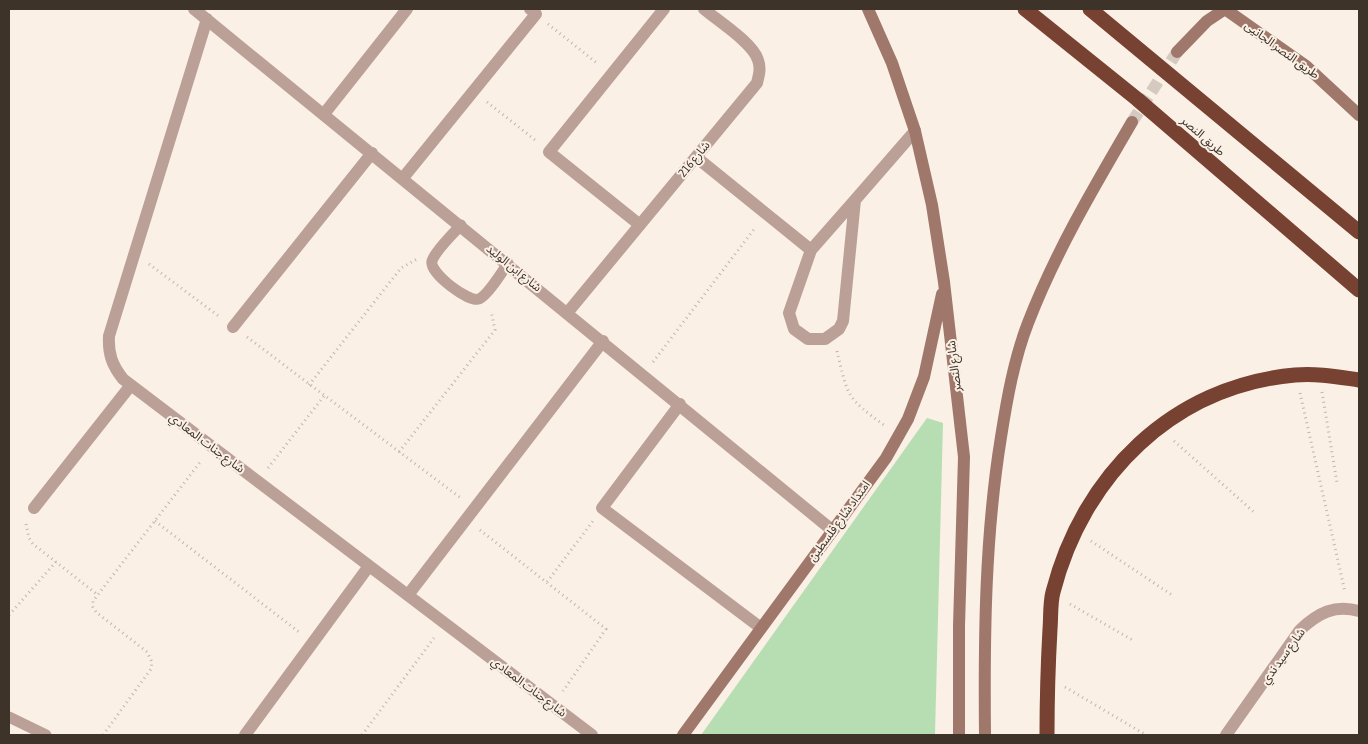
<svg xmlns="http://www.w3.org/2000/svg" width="1368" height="744" font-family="'Asap Condensed','Noto Sans Arabic',sans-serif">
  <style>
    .green { fill: #b7deb2 }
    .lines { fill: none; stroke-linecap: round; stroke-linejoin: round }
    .secondary-tunnel { stroke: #d5cabf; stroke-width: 12; stroke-dasharray: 12 6; stroke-linecap: butt }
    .path { stroke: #c1b6ab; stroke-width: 3; stroke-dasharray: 1 4; stroke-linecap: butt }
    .lane { stroke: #bba097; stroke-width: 11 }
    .street { stroke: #bba097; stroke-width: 12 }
    .secondary { stroke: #9f786b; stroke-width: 12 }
    .highway { stroke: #774231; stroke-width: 15 }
    .labels { text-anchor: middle; stroke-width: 4; stroke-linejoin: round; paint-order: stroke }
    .street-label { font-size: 12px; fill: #3d3328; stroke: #fbf0e5 }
  </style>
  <rect width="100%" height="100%" fill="#fbf0e5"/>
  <path class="green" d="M927,418l16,5 -8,312h-234z"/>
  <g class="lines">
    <path class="secondary-tunnel" d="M1132,122l45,-70"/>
    <path class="path" d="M548,24l50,40
      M487,102l48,38
      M149,264l71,53
      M247,337l215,162
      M837,351c11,46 9,46 48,75
      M653,362l102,-134
      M309,385l92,-117 16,-9
      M1322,392l15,91
      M1300,393l45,199
      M1174,441l81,72
      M399,452l96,-122 -4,-19
      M268,468l56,-72
      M155,521l144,111
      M26,524l3,14 4,6 65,51
      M480,530l126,99 -43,62
      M1091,541l81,54
      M547,582l46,-61
      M1070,604l64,37
      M9,615l47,-53
      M1065,687l81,48
      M103,735l48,-66 1,-7 -5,-10 -51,-40 -3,-5v-6l108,-140
      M362,735l72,-97"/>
    <path class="lane" d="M461,225c-8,9 -26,26 -29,36 -3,12 37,42 47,38 9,-4 23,-27 29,-36
      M9,717l37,18"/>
    <path class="street" d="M194,9l638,521
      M207,19l-98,317c-1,18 3,29 14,43l469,356
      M324,114l83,-105
      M696,157l115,93
      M403,178l133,-164 -6,-5
      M855,200l-44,50 -22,63 5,16 14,10h17l14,-10 4,-8 12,-121 60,-69
      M640,225l-91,-73 115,-143
      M568,312l189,-229c2,-8 4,-15 1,-23 -5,-17 -40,-39 -54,-51
      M233,327l139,-174
      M680,404l-78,104 159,120
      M34,508l97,-123
      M408,595l195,-254
      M245,735l124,-169
      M1226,735l74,-105c18,-17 35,-26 59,-19"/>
    <path class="secondary" d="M868,9l24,54 23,68 17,74 12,77 20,175 -5,169v109
      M1225,9l81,57 53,49
      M1177,52l30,-31 18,-12
      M683,735l203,-277 22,-39 16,-42 18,-83
      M985,735c-1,-99 0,-199 16,-298 6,-38 13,-78 27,-114 27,-70 66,-136 104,-201"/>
    <path class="highway" d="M1025,9l112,90 222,191
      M1090,9l269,223
      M1047,735c0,-35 1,-70 3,-106 1,-12 0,-26 3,-37 30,-117 120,-206 242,-217 22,-2 43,2 64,5"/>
  </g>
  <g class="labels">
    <g class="street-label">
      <text transform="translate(1282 50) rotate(36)" y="4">طريق النصر الجانيى</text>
      <text transform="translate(1203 136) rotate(41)" y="4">طريق النصر</text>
      <text transform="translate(694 159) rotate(-51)" y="4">شارع 216</text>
      <text transform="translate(514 268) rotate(39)" y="4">شارع ابن الوليد</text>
      <text transform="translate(954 366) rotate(-97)" y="4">شارع النصر</text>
      <text transform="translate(207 443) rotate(37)" y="4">شارع جنات المعادي</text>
      <text transform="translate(839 521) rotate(-54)" y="4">امتداد شارع فلسطين</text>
      <text transform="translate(1283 656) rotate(-54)" y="4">شارع سيد ندي</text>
      <text transform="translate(529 687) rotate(37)" y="4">شارع جنات المعادي</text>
    </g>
  </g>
  <rect width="1368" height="744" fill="none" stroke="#3d3328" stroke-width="20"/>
</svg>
